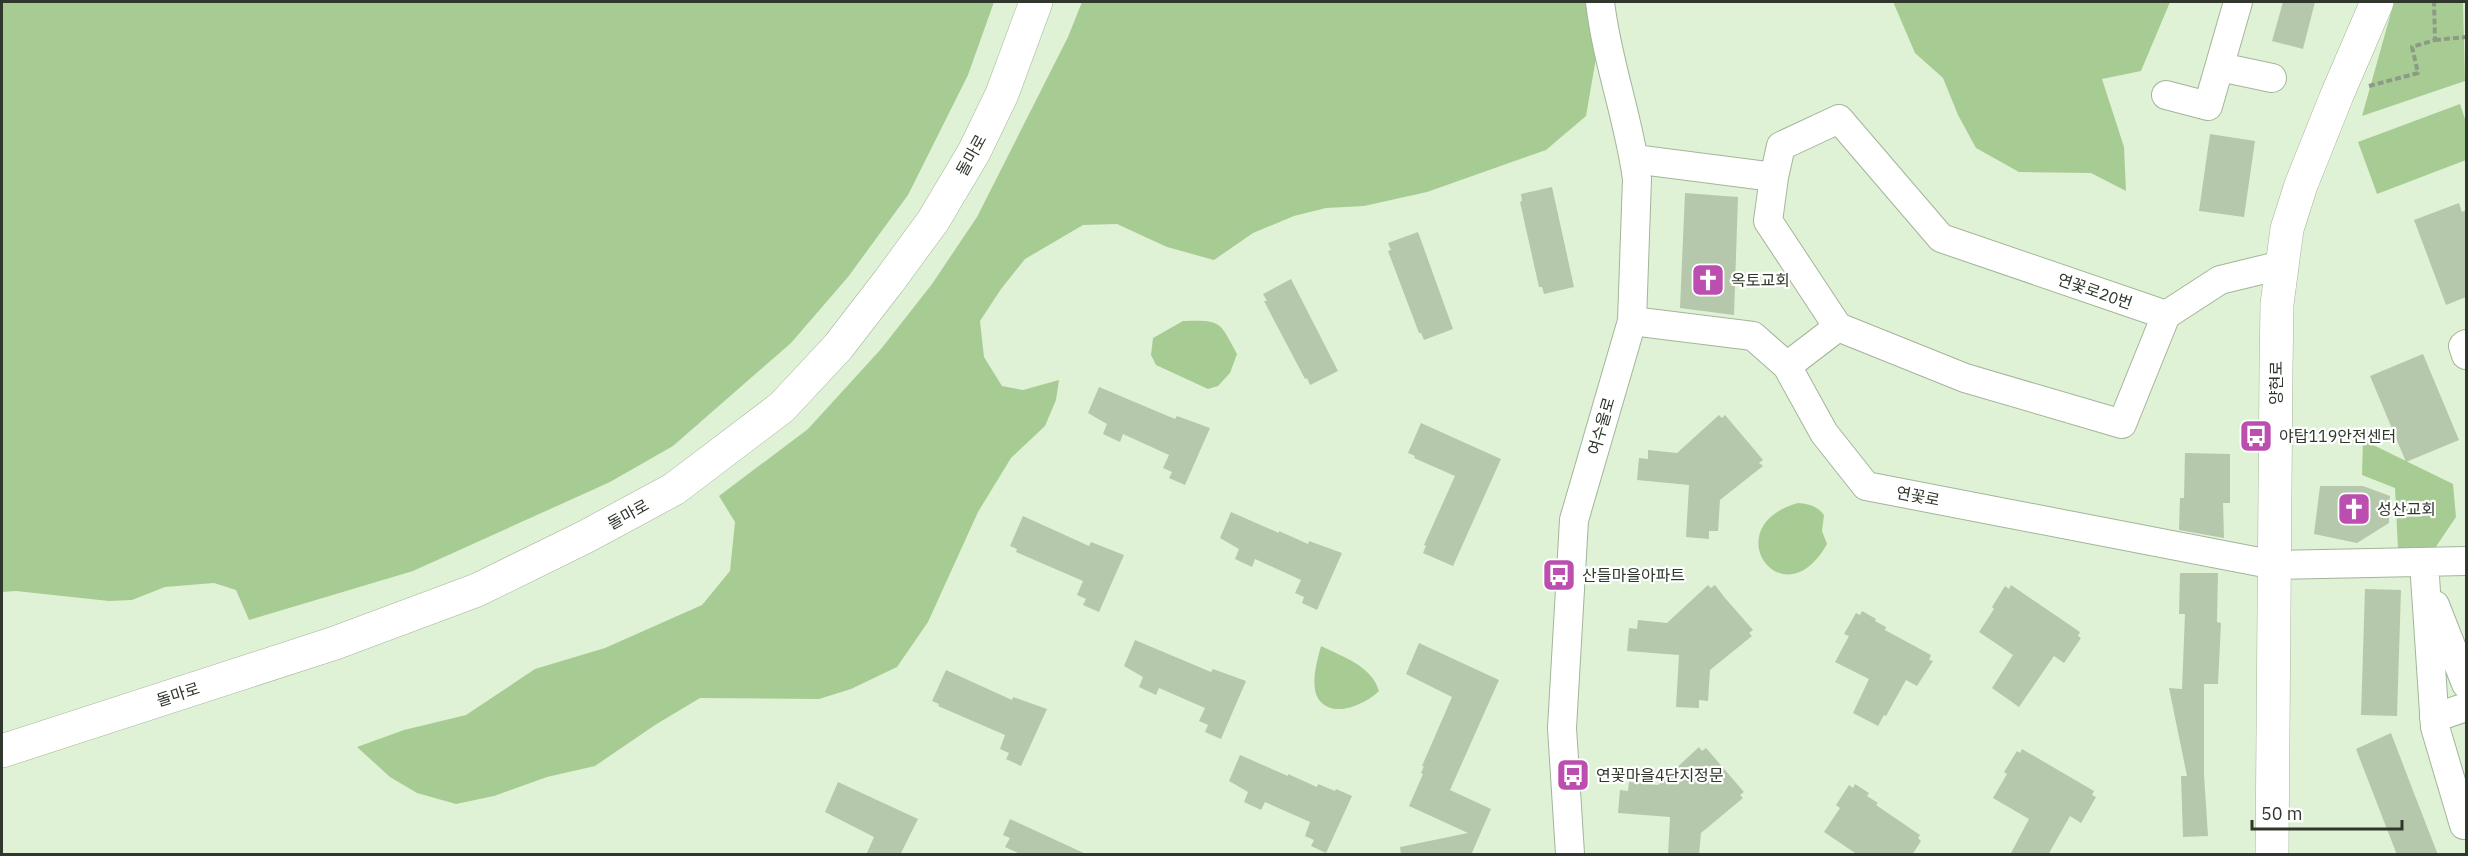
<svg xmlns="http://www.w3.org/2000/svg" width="2468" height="856" font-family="'IBM Plex Sans','Noto Sans KR',sans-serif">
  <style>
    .green { fill: #a7cc93 }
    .building { fill: #b5c8ab }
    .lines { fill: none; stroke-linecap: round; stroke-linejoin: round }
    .minor-casing { stroke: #a3b599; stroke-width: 30 }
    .major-casing { stroke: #a3b599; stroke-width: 34 }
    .path { stroke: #8d9b86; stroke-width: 4; stroke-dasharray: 6 3; stroke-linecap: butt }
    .minor { stroke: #fff; stroke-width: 28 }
    .major { stroke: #fff; stroke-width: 33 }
    .labels { text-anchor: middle; stroke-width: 4.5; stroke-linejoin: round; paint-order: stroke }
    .street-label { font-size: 16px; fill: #30372c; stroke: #fff }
    .poi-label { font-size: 16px; fill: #30372c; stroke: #fff; text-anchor: start }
  </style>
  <rect width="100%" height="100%" fill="#dff2d5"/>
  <path class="green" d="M2,2h992l-26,73 -60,120 -60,82 -57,66 -118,103 -63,36 -197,89 -164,49 -13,-30 -22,-7 -49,4 -33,13 -23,1 -93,-10 -14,1z
    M1082,2h506l8,56 -10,58 -40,34 -119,42 -63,14 -38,2 -32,8 -41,17 -39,27 -47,-13 -50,-23 -34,1 -58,34 -24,30 -21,32 4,36 18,29 21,4 36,-10 -3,20 -11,26 -34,32 -33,54 -50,110 -31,45 -46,22 -32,10 -119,-1 -45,27 -60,41 -48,11 -53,19 -38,8 -39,-11 -27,-16 -33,-30 47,-17 62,-15 69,-46 70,-21 97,-43 28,-34 5,-49 -16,-26 89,-67 73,-80 51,-65 45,-67 91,-180z
    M1895,2h275l-29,69 -39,8 22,68 2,44 -35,-18 -72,-1 -43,-24 -18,-33 -15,-37 -28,-25 -21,-49z
    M2394,2h69l2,79 -103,35z
    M2460,104l6,18v38l-89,34 -19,-52z
    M1183,321c39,-1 36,0 54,33l-7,19 -12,13 -10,3 -52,-24 -5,-10 2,-17z
    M2363,440l90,44 3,33 -23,34 -35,-2 -3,-61 -33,-13z
    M1798,503c11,1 19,3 26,12l-2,16 5,13c-44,79 -113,-18 -29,-41z
    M1321,646c22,11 51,20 58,45 -12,12 -44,28 -59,10 -11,-13 -3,-40 1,-55z"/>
  <path class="building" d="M2283,2h32l-12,47 -31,-8z
    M2210,134l45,7 -11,76 -45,-6z
    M1552,187l22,100 -30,7 -2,-7h-3l-19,-85 2,-1 -1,-7z
    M1685,193l53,4 -4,118 -54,-7z
    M2459,203l3,9 4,-2v87l-20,8 -32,-85z
    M1418,232l35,97 -29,11 -3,-7h-2l-31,-82 3,-1 -3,-7z
    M1291,279l47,92 -28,14 -3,-7 -2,1 -41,-78h3l-4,-7z
    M2423,354l36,86 -53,22 -36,-86z
    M1099,387l76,32 2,-3 33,12 -25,57 -16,-7 3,-6 -9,-4 6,-13 -46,-21 -3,8 -17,-8 4,-10 -19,-11z
    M1719,415l3,3 3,-3 28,33 10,12 -4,3 4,3 -43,34 -2,31h-9v8l-23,-2 3,-52 -52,-5 2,-22 9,1v-9l29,3z
    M1421,423l80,36 -48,107 -30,-13 3,-7 -2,-1 31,-69 -41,-18 1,-2 -7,-3z
    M2185,453l45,1v49h-7l1,35 -45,-8 1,-32h4z
    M2320,486h43l27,10 -1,27 -32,20 -43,-9z
    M1231,512l48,21v-2l29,13 1,-3 33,12 -25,57 -15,-7 2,-6 -9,-4 6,-13 -46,-21 -3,8 -17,-8 4,-10 -19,-11z
    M1023,516l66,30 2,-4 33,13 -25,57 -16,-7 3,-6 -9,-4 6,-14 -67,-29 1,-3 -7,-3z
    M2180,573h38l-1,49 4,1 -3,61h-14v91l4,61 -25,1 -2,-61h6l-18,-88 13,1 3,-75h-6z
    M1708,585l3,3 4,-3 10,13 28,32 -4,3 3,3 -42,34 -2,31 -9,-1v8l-23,-1 3,-52 -52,-4 2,-23 8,1 1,-9 29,3z
    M2011,585l69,47 -2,4 3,2 -17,25 -10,-7 -35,51 -27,-19 21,-33 -34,-23 15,-23 -2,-2 13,-21 4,3z
    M2365,589l36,1 -4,126 -36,-1z
    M1862,611l14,8 -1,2 11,6 -1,3 46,25 -2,5 4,1 -16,25 -11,-6 -20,36 -2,-1 -6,11 -25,-13 16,-34 -34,-17 14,-26 -5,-2 12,-21 4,2z
    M1135,640l76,32 2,-3 33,12 -25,58 -16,-7 3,-7 -9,-4 6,-13 -46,-20 -3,7 -17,-8 4,-10 -19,-11z
    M1419,643l80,37 -49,110 41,19 -20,46h-70l-1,-8 68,-14 -59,-27 14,-32 -2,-1 3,-7h-2l30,-69 -46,-23z
    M946,670l66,30 1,-3 34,12 -26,57 -15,-7 3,-6 -9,-4 5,-14 -67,-29 1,-2 -7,-3z
    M2391,733l21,55 26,67h-41l-41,-106z
    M1699,747l3,4 4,-3 38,44 -4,3 3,3 -42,35 -2,22h-31l2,-38 -52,-4 2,-23 8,1 1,-9 29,3z
    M2022,749l72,42 -2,4 4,2 -15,26 -11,-7 -22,39h-38l19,-36 -36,-21 14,-24 -3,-2 13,-21 3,2z
    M1240,755l48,21v-2l29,13 1,-3 17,7 1,-2 16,7 -26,57 -15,-7 3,-6 -9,-4 5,-14 -45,-20 -4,8 -17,-8 4,-10 -19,-11z
    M838,782l80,37 -18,36h-34l8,-18 -49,-25z
    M1855,784l14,9 -2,3 11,7 -2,2 44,30 -2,3 3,3 -9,14h-54l-34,-23 16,-24 -4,-3 13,-20 4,3z
    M1010,819l78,36h-66l-17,-8 5,-9 -7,-3z"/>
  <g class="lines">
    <defs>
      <path id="minor" d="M2220,67l52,11
        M2166,95l42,11 30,-104
        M1634,159l140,18 7,-31 58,-27 102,119 225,77 -44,109 -157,-46 -127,-51 -51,39
        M1774,177l-6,44 70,106
        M2166,315l54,-35 62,-15
        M1632,321l121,15 34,30 37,67 42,53 409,79 191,-4
        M2466,344l-3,2 3,9
        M2424,562l11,165 29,98 2,-1
        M2435,605l31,79
        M2434,718l32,-11
        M1570,854l-8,-126 12,-208 58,-199 5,-142c-8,-60 -30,-117 -37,-177"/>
      <path id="major" d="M2,751l333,-108 142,-53 108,-53 89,-48 108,-82 56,-60 51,-66 44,-60 41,-69 28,-58 34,-92
        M2272,854l4,-486 1,-64 10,-75 14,-44 36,-90 40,-93"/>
    </defs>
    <use href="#minor" class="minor-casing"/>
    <use href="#major" class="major-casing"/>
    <path class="path" d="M2435,40l31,-3
      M2369,86l49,-13 -6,-26 23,-7 -1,-38"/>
    <use href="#minor" class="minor"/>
    <use href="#major" class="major"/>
  </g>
  <defs>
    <symbol id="church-square" viewBox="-11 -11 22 22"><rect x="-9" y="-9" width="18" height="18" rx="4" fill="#bb4eae" stroke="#fff"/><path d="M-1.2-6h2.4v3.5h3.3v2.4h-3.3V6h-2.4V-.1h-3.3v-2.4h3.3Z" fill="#fff"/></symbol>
    <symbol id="bus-square" viewBox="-11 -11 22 22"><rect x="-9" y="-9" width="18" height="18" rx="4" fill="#bb4eae" stroke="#fff"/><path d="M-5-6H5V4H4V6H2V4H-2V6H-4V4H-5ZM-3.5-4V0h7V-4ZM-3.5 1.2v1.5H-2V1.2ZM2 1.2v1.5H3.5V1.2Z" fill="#fff"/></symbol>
  </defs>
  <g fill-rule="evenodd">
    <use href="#church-square" x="1689" y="261" width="38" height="38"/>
    <use href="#bus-square" x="2237" y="417" width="38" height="38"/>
    <use href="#church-square" x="2335" y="490" width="38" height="38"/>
    <use href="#bus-square" x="1540" y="556" width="38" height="38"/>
    <use href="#bus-square" x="1554" y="756" width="38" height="38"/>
  </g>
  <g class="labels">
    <g class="street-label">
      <text transform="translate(971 155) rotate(-61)" y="6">돌마로</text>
      <text transform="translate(2095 291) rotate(19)" y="6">연꽃로20번</text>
      <text transform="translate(2276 383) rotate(-90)" y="6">양현로</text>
      <text transform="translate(1601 426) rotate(-74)" y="6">여수울로</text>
      <text transform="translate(1918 496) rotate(11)" y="6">연꽃로</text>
      <text transform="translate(628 514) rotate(-29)" y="6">돌마로</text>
      <text transform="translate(178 694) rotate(-18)" y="6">돌마로</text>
    </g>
    <g class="poi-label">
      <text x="1731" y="286">옥토교회</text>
      <text x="2279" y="442">야탑119안전센터</text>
      <text x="2377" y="515">성산교회</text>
      <text x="1582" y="581">산들마을아파트</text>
      <text x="1596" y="781">연꽃마을4단지정문</text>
    </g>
  </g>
  <rect width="2468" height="856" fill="none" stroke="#30372c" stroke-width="6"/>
  <path d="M2252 820v9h150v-9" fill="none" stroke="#30372c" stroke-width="3"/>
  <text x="2261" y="820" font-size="18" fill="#30372c" stroke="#ffffff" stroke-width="4.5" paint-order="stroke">50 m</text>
</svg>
